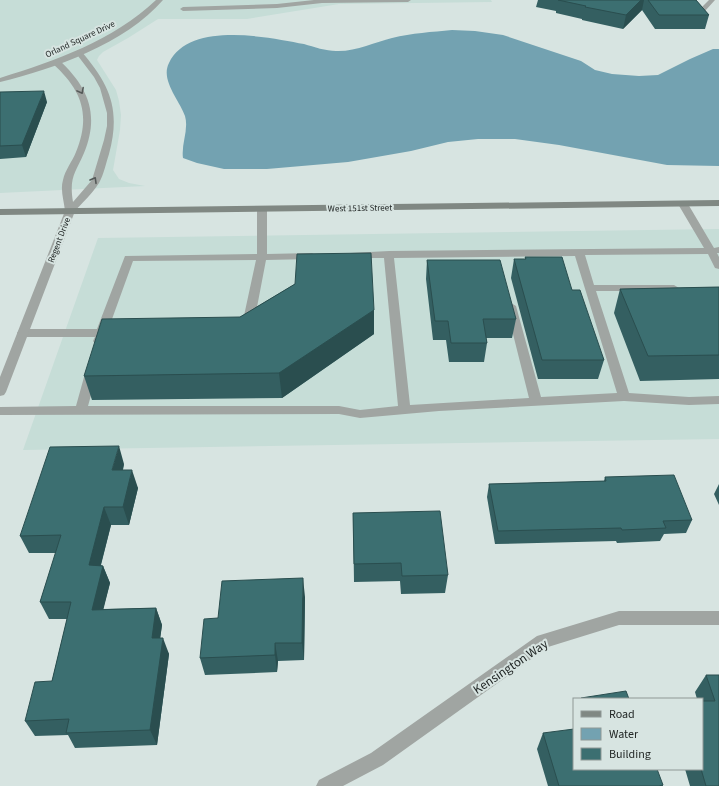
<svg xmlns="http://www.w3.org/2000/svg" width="719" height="786" font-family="'Source Sans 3',sans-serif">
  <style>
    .built { fill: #c6ddd7 }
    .water { fill: #73a2b1 }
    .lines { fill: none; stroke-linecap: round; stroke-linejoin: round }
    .lane { fill: #a0a5a2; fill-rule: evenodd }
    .street { fill: #a0a5a2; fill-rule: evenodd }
    .secondary { fill: #808883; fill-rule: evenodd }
    .wall { fill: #345f61 }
    .shaded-wall { fill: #2a4e4f }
    .building { fill: #3c6f71; stroke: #2a4e4f }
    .oneway { stroke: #545958 }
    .labels { text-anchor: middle; stroke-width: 4; stroke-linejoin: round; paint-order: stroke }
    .far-street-label { font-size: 9px; fill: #222726; stroke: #d7e4e1 }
    .near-street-label { font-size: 13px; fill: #222726; stroke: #d7e4e1 }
  </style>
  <rect width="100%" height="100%" fill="#d7e4e1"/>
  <path class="built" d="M0,0h491l1,2 -153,2 -92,15h-89l-30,19 -25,14 -4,4 -2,4 19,30 3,11 2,14 -1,15 -7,40 6,9 10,4 16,3 -145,7z
    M719,229v210l-696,11 75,-212z"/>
  <path class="water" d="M452,30l23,1 28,4 78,26 14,9 17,4 27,2 19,-1 32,-16 23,-10h6v117l-52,-1 -108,-20 -44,-6h-37l-30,3 -37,9 -63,11 -81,7h-43l-27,-6 -14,-5c-2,-14 6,-28 2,-42 -5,-15 -25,-36 -16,-53 20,-42 99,-26 135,-19 10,3 22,7 32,7 19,1 39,-9 56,-13 20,-5 40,-6 60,-8z"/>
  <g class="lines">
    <path class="lane" d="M314,0h97l-3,2 -86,1 -45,5 -94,3 -3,-2 3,-2 94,-3z
      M79,50l2,1c29,34 40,58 28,103 -3,9 -5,20 -10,29 -7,11 -17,20 -26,30l-3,1 -5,-3c-1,-10 -5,-21 -2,-31 2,-10 9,-18 13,-28 15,-37 6,-62 -23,-88v-4h6c29,27 41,54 25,93 -9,21 -15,24 -11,49l19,-22 12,-40 3,-14v-13l-7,-25 -6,-11 -19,-25z
      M683,201l5,3 26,44 5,-1v6h-2l2,4v12l-4,-1 -7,-14 -123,1 9,30h80l5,3 -5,3h-78l33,102 60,4 30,-1v8l-30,1 -65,-4 -185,10 -79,7 -21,-4 -339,1v-8l76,-1 10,-36 2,-3h8l2,3 -10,36h251l21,4 38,-4 -14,-148h-29l-4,-1 -1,-2 1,-2 38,-2 315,-3 -26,-44zM575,256l42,137 -76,4 -25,-91 -5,-3 -5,3 23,92 -119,7 -16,-147z
      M262,206l5,3v45l45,-1 5,3 -5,3 -46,1 -13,68h-9l-2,-3 14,-65 -123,1 -30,83h-8l-2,-3 2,-4h-72l-4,-1 -2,-3 2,-3 4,-1h74l28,-73 132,-2v-45z"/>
    <path class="street" d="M156,0h7c-37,43 -109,69 -163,82v-4c57,-18 112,-37 156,-78z
      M709,0h6l-10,11h-17l-3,-2 3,-2 13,1z
      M70,208l5,3 -69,181 -2,3 -4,1v-19l65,-166z
      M619,611h100v14h-100l-71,22 -165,118 -40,21h-27l3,-6 52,-27 166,-117z"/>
    <path class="secondary" d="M719,200v6l-719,9v-6z"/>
  </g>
  <path class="wall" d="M538,0h158l13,15 -4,14h-50l-13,-19 -19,19 -41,-9v-1l-26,-6v-2l-20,-4z
    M0,92l47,10 -21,55 -26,2z
    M525,257l47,33 32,70 -6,19h-60l-27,-101 3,-19h11z
    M427,260l89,59 -4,19h-26l1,5 -3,19h-35l-3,-22h-13l-7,-61z
    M295,284l79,26v24l-92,64 -190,2 -8,-24 156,-59z
    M719,287v92l-79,2 -26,-68 6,-24z
    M124,464l-1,6 15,18 -9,37h-18l-10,40 2,1 7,17 -7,26 53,-1 6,17 -2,13 9,16 -12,91 -82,3 -7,-13 -33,1 -10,-15 27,-40 15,-62h-18l-9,-17 16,-49h-27l-9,-17z
    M605,477l87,43 -6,13 -22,1 -4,7 -43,2 -1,-2 -121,3 -8,-47 2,-13 115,-3z
    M719,484v21l-5,-11z
    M353,513l95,62 -3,18 -44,1 -1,-13 -46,1z
    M305,597l-1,63 -26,1 -1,11 -72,3 -5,-17 18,-40z
    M706,675h13v111h-29l-5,-17h17v-70h-5l-2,-7z
    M543,733l120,52v1h-115l-11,-37z"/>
  <path class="shaded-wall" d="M641,0h3l-2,10 -19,19 3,-14z
    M44,91l3,11 -21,55 -4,-12z
    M374,310v24l-92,64 -3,-25z
    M119,446l5,18 -6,24 -6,-18z
    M132,470l6,18 -9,37 -6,-18z
    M104,507l7,18 -15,58 -7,-18z
    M103,566l7,17 -11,44 -7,-17z
    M303,578l2,19 -1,63 -2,-17z
    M156,608l6,17 -4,30 -6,-17z
    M163,638l6,16 -12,91 -7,-15z
    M275,643l3,18 -1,11 -2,-17z"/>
  <path class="building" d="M558,0h83l-15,15 -41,-8 1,-1z
    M648,0h48l13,15h-50z
    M44,91l-22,54 -22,1v-54z
    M371,253l3,57 -95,63 -195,3 18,-57 138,-2 55,-33 2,-30z
    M525,257h37l10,33h8l24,70h-62l-28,-101h12z
    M427,260h73l16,59h-33l4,24h-36l-3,-22h-13z
    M719,287v68l-71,1 -28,-67z
    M119,446l-7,24h20l-9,37h-19l-15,58 14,1 -11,44 64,-2 -4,30h11l-13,92 -84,3 3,-14 -44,2 10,-39 17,-1 19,-79h-31l21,-67 -41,1 30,-89z
    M674,475l18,45 -29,1 3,7 -44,2 -1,-2 -123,3 -9,-47 117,-3 -1,-4z
    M440,511l8,64 -46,1 -1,-13 -47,1 -1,-51z
    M303,578l-1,65h-27v12l-75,3 4,-39 14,-1 4,-37z
    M706,675h13v111h-13l-5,-17h1v-68h13z
    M626,691l3,8h-48v-1z
    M574,729v40h83l6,16 -4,1h-100l-16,-53z"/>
  <defs><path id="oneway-chevron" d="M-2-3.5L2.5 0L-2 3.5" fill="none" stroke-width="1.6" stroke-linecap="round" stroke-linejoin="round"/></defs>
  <g class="oneway">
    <use href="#oneway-chevron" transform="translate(81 91) rotate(62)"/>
    <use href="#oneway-chevron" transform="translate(94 180) rotate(-60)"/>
  </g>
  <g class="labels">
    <g class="far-street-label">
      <text transform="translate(80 39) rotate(-25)" y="3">Orland Square Drive</text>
      <text transform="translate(360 208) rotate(-1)" y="3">West 151st Street</text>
      <text transform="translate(59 240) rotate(-69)" y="3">Regent Drive</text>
    </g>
    <g class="near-street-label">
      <text transform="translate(510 666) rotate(-34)" y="5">Kensington Way</text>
    </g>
  </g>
  <rect x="573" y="698" width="130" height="72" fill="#d7e4e1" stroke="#8f9896"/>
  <rect x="581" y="711" width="20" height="6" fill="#808883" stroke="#8f9896"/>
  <text x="609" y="718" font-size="12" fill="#222726">Road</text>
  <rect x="581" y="728" width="20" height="12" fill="#73a2b1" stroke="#8f9896"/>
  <text x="609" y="738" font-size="12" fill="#222726">Water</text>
  <rect x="581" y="748" width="20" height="12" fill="#3c6f71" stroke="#8f9896"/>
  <text x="609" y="758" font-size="12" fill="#222726">Building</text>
</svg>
